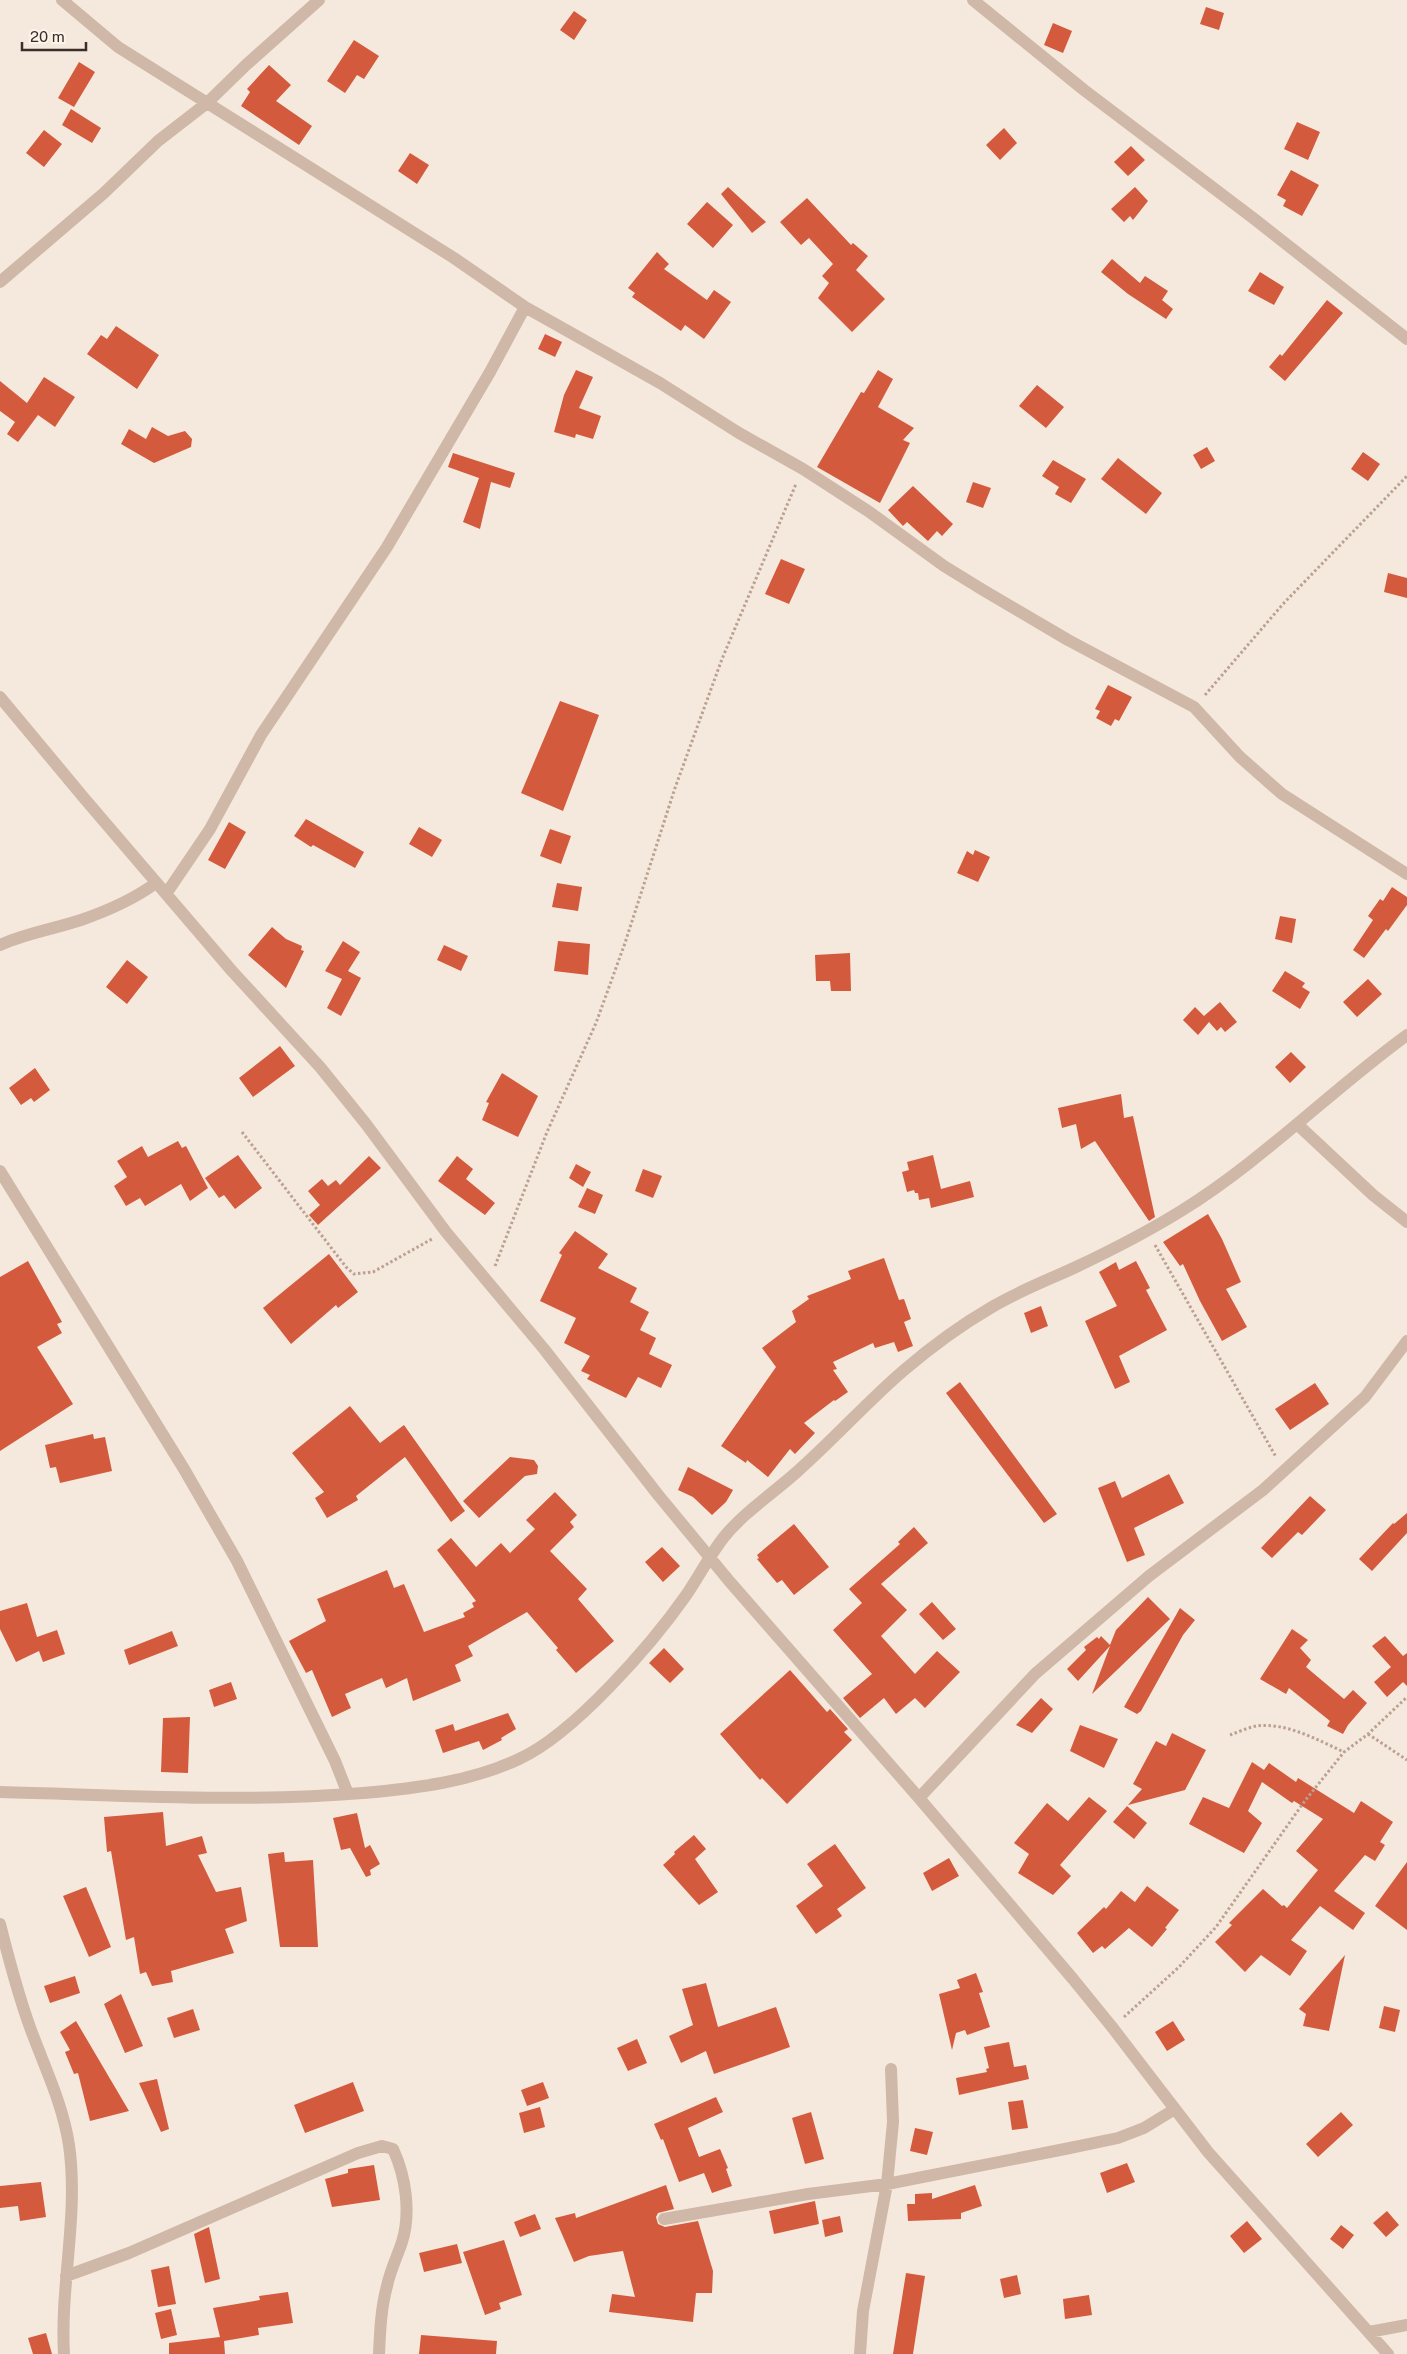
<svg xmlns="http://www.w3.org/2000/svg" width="1407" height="2354" font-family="'Public Sans',sans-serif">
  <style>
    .building { fill: #d35a3d }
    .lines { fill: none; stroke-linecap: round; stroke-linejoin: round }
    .path { stroke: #bba191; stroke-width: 3; stroke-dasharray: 2.5 2.5; stroke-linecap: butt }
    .minor { stroke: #cfb8a7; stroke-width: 12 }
  </style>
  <rect width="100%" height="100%" fill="#f5e9dd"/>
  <path class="building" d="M1206,7l18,6 -5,17 -19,-6z
    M574,11l13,9 -13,20 -14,-10z
    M1053,23l19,8 -9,22 -19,-8z
    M354,40l25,16 -15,23 -7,-4 -12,18 -18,-12z
    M79,62l16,10 -21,35 -16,-9z
    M269,65l22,20 -15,16 36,25 -13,19 -58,-39 9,-14 -3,-3z
    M71,109l30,19 -9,15 -30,-18z
    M1297,122l23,10 -12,28 -24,-11z
    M1004,128l13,15 -17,17 -14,-15z
    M44,130l18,14 -18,23 -18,-14z
    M1131,146l14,14 -17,16 -14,-14z
    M410,153l19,12 -12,19 -19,-13z
    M1291,170l28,15 -17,31 -19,-10 3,-6 -9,-5z
    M728,187l38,35 -14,11 -31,-39z
    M1135,187l13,14 -15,19 -3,-4 -6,6 -13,-13z
    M807,198l44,47 2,-2 15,13 -12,14 29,29 -33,33 -34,-34 11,-15 -7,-7 11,-12 -24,-26 -8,7 -21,-23z
    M707,202l26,23 -20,23 -26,-24z
    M657,252l12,12 -5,5 43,31 7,-10 17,12 -27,37 -19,-14 -4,6 -49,-34 3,-4 -7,-5z
    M1112,259l28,24 5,-7 23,15 -6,9 11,9 -7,10 -38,-25 -27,-22z
    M1260,272l24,15 -10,18 -26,-14z
    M1327,300l16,13 -58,68 -16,-14 11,-13 2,2z
    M116,326l43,29 -22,34 -50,-35 14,-19 6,4z
    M545,334l17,8 -7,15 -17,-8z
    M576,370l17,7 -14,31 22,8 -8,23 -17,-5 -1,4 -21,-6 10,-37z
    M878,370l15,9 -15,28 36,21 -11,12 7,3 -30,60 -63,-36 44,-75 3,1z
    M44,377l31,20 -20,30 -17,-12 -20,27 -11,-8 8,-12 -15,-11v-30l27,22z
    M1037,385l27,22 -18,21 -27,-22z
    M152,427l16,9 17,-5 7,8 -1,8 -37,16 -33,-19 8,-15 17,10z
    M1207,447l8,14 -14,8 -8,-14z
    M1363,452l17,12 -12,17 -17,-12z
    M453,453l62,20 -5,15 -19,-6 -11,47 -17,-7 16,-44 -31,-11z
    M1118,458l44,35 -16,21 -45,-35z
    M1053,460l33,19 -15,24 -16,-9 4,-7 -17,-11z
    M973,482l18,6 -8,20 -17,-6z
    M913,486l40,38 -11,12 -5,-5 -9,10 -21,-19 -4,4 -15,-16z
    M781,559l24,10 -16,35 -24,-10z
    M1388,573l19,5v20l-23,-6z
    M1108,685l24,12 -13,24 -4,-2 -4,7 -15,-8 4,-7 -5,-2z
    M560,701l39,14 -36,96 -42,-18z
    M306,819l58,33 -9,16 -42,-23 -2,2 -17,-11z
    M229,822l17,10 -21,37 -17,-9z
    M419,827l23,13 -10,17 -23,-13z
    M550,829l21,7 -10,28 -21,-8z
    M975,850l15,7 -12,25 -21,-9 10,-22 6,4z
    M557,883l25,4 -4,24 -26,-4z
    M1392,887l15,10v8l-19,26 -2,-2 -22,29 -11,-8 20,-30 -5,-4 12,-17 3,2z
    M1280,916l16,3 -4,24 -17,-4z
    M272,927l14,12 16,7 -1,4 3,1 -18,37 -38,-33z
    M343,941l17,11 -12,19 13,7 -20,38 -14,-8 15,-29 -17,-8z
    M558,941l32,3 -2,31 -34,-4z
    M444,945l24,11 -7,15 -24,-11z
    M850,953l1,38h-20l-1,-10h-14l-1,-26z
    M127,960l21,17 -21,27 -21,-17z
    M1285,971l20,12 -3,4 8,5 -10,17 -28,-18z
    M1368,979l14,15 -25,23 -14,-15z
    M1220,1002l17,20 -12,10 -4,-5 -4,4 -8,-9 -11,13 -15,-15 12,-13 9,9z
    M280,1046l15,20 -42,31 -14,-19z
    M1291,1052l15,15 -16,16 -15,-16z
    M35,1068l15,22 -16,12 -3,-4 -10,7 -12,-17z
    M502,1073l36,23 -20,41 -36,-17 7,-17 -3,-1z
    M1121,1094l3,24 9,-2 22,101 -6,4 -54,-80 -14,8 -5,-25 -14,4 -4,-20z
    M178,1141l4,7 4,-2 22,42 -18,13 -9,-17 -36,22 -5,-8 -14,8 -12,-20 13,-9 -10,-16 25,-15 6,11z
    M238,1155l24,33 -27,21 -11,-14 -5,3 -14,-20z
    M933,1155l8,34 29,-8 4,16 -43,11 -2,-10 -10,2 -1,-7h-3l-1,-3 -7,2 -5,-20 7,-2 -2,-8z
    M369,1156l12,12 -63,57 -9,-10 11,-10 -12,-14 14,-12 6,7 8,-6 4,5z
    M457,1156l16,13 -7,10 29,24 -10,12 -47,-34z
    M576,1164l15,8 -8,15 -14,-9z
    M643,1169l19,7 -9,22 -18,-7z
    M587,1188l16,7 -8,19 -17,-7z
    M1208,1214l14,25 19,43 -15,7 21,38 -25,14 -22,-40 -17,-37 -3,2 -17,-24z
    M575,1231l33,23 -10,14 39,20 -7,14 19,10 -9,18 16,8 -7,16 23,11 -11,23 -23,-11 -12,21 -39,-19 3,-4 -9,-4 9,-15 -26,-13 12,-25 -36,-17 22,-46 -3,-2z
    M329,1254l29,38 -20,16 -2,-3 -45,39 -28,-36z
    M884,1258l15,42 5,-1 7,20 -7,3 9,24 -15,6 -4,-10 -19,6 -2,-5 -40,19 4,7 -4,1 15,22 -13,9 -1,-1 -30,23 11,10 -20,21 -5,-5 -22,28 -21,-17 -1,3 -25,-17 55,-79 -14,-19 34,-26 -4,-11 17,-12 -2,-3 44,-17 -3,-8z
    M28,1261l34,61 -5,2 5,9 -25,14 36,57 -73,47v-174z
    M1136,1261l14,27 -4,2 21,40 -48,26 11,26 -15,7 -30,-68 32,-15 -18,-34 17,-10 3,8z
    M1041,1306l7,20 -17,7 -7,-20z
    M960,1382l97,132 -13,9 -98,-130z
    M1315,1383l14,21 -39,26 -15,-21z
    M350,1406l30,37 24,-18 61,86 -14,11 -46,-65 -49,39 2,4 -31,18 -12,-20 9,-6 -32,-39z
    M93,1434l1,5 11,-2 7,34 -52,12 -4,-16 -6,1 -5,-23z
    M510,1457l24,3 4,6 -1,8 -12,2 -46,42 -16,-17z
    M688,1467l45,23 -7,12 -14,13 -19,-18 -15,-7z
    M1169,1474l15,29 -50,25 11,27 -18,7 -29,-74 17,-7 7,17z
    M555,1492l22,23 -7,7 4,5 -24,24 37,38 -9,10 36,42 -38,32 -20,-23 2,-2 -31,-36 -59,34 5,10 -18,9 6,16 -48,20 -6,-23 -21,10 -4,-10 -37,16 6,14 -19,9 -20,-47 -6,3 -17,-32 37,-20 -9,-22 70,-29 7,18 10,-4 20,48 41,-15 -2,-4 11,-6 -2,-4 4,-2 -39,-51 14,-12 25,29 25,-24 9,10 25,-24 -9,-9z
    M1310,1496l16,14 -24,25 -4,-3 -26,26 -11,-10z
    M1407,1513v20l-35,38 -13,-12 34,-36 1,1z
    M794,1524l35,43 -35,28 -12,-15 -5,3 -20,-24 2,-1 -2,-3z
    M914,1527l14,16 -47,41 26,26 -26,26 34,38 22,-23 23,21 -35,36 -10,-10 -19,16 -12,-16 -24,20 -17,-20 29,-24 -39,-44 29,-27 -13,-14 51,-45 -2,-2z
    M662,1547l18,19 -17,16 -18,-20z
    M1148,1597l22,22 -78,75 18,-48 -32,35 -11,-12 19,-19 -2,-3 13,-10 2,2 2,-3 9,9 6,-15z
    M932,1602l24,27 -13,11 -24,-26z
    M27,1603l10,34 20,-7 8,24 -22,8 -4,-11 -23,11 -16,-33v-18z
    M1180,1608l15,12 -12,15 -42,76 -4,3 -13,-7z
    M1292,1629l16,11 -8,8 11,12 -5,7 38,32 9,-9 14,13 -19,22 -5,9 -16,-8 3,-5 -41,-33 -3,6 -26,-15z
    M172,1631l6,15 -49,19 -5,-15z
    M1385,1636l18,20 4,-3v33l-4,-4 -16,15 -13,-15 17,-15 -19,-21z
    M664,1648l20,21 -14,14 -21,-20z
    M790,1670l37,42 3,-3 18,20 -4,3 8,8 -65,64 -25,-26 -2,2 -40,-46z
    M231,1682l6,17 -23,8 -5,-17z
    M1041,1698l12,11 -21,24 -16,-8z
    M508,1713l8,16 -15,9 1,2 -19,10 -4,-9 -36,12 -8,-23 18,-6 2,7z
    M190,1717l-2,56 -27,-1 2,-54z
    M1080,1725l38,14 -14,29 -34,-17z
    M1172,1733l34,17 -21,40 -57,15 14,-16 -9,-5 23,-43 10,5z
    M1252,1762l12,8 5,-7 27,19 2,-4 56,35 7,-12 32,21 -13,20 5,3 -10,16 -10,-6 -31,36 31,22 -12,17 -33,-24 -29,34 16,11 -17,25 -29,-21 -16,17 -30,-30 17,-17 -3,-2 34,-34 19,17 2,-1 3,3 31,-38 -22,-19 27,-32 -29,-18 -2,2 -30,-21 -14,29 14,12 -18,30 -55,-29 14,-27 26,11z
    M1089,1797l18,14 -47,54 11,11 -18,19 -35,-22 11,-19 -15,-11 33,-40 21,18z
    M1127,1806l20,17 -13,16 -21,-17z
    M163,1812l3,34 36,-10 5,17 -9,2 18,37 25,-5 6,34 -22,8 9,24 -63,18 2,11 -21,4 -6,-14 -6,2 -6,-37 -8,3 -15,-89 -4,1 -3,-35z
    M357,1813l8,35 5,-3 10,19 -10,6 1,5 -5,2 -16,-29 -9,2 -8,-32z
    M694,1835l12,14 -11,10 23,33 -19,13 -36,-40 12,-11 -1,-2z
    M835,1844l31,44 -29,21 5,7 -26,18 -20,-28 27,-20 -16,-22z
    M284,1852l1,10 28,-2 5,87h-38l-12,-93z
    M949,1858l10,18 -27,15 -9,-18z
    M1407,1862v68l-32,-24z
    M1147,1886l32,24 -14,18 2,1 -15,18 -23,-19 -24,21 -3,-3 -9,7 -16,-20 27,-26 2,2 15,-18 14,11z
    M86,1887l25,60 -22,10 -26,-61z
    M1345,1955l-16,76 -26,-5 3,-12 -7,-5z
    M976,1973l7,19 -4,1 11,34 -23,8 -2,-5 -9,3 -4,17 -13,-56 21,-6 -3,-8z
    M75,1976l5,17 -30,10 -6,-17z
    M706,1983l12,44 58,-20 14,40 -76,27 -8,-23 -25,12 -12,-27 24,-11 -11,-36z
    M121,1994l22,52 -18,7 -21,-49z
    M1384,2006l16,4 -5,22 -16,-4z
    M193,2009l7,21 -26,8 -7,-20z
    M76,2021l53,90 -39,10 -12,-48 -4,1 -9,-22 5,-2 -10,-18z
    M1173,2021l12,19 -18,11 -12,-19z
    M637,2039l10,24 -19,8 -11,-23z
    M1009,2042l5,25 12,-2 3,14 -70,16 -3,-17 31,-6 -1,-3 3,-1 -5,-21z
    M157,2079l12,50 -8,3 -22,-49z
    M353,2082l11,29 -59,22 -11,-28z
    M543,2082l6,16 -22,8 -6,-16z
    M716,2097l7,15 -35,16 11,29 21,-8 8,19 -2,1 6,17 -20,7 -8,-20 -25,9 -16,-43 -2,1 -7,-16z
    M1023,2100l5,28 -16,2 -4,-28z
    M540,2107l5,20 -21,6 -5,-20z
    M811,2112l13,47 -19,5 -13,-46z
    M1341,2112l12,13 -35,32 -12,-13z
    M915,2128l18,4 -6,23 -17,-4z
    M1127,2163l8,19 -28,11 -7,-20z
    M374,2165l6,35 -48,7 -7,-28 23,-6v-4z
    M41,2182l5,35 -26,4 -2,-15 -18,2v-22z
    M666,2185l8,24 -16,4 -2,4 2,7 7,3 33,-6 15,50 -1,22h-16l-3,29 -84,-10 3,-18 23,3 -12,-46 -34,5 -15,6 -19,-44 20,-5 1,5z
    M975,2185l7,21 -21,7v6l-53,2 -1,-17h8v-10l17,-1v6z
    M815,2201l4,23 -45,10 -5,-23z
    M1387,2211l12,14 -13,12 -13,-14z
    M535,2214l6,15 -21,8 -6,-15z
    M840,2216l3,16 -18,5 -3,-17z
    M1247,2221l15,18 -18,14 -14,-17z
    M1341,2225l13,10 -11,14 -13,-10z
    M209,2227l11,52 -15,4 -11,-49z
    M504,2240l18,55 -23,8 2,6 -16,6 -22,-63z
    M457,2244l5,19 -38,9 -5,-19z
    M169,2266l7,38 -18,3 -7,-37z
    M906,2273l19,3 -12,78h-20z
    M1017,2275l4,19 -17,4 -4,-19z
    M288,2292l5,31 -35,5 1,7 -35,6 1,13h-56v-11l51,-6 -7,-29 47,-8 -1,-4z
    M1089,2295l3,20 -27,4 -2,-20z
    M171,2309l6,26 -16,4 -6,-26z
    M46,2333l6,21h-19l-5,-16z
    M421,2335l76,6 -1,13h-77z"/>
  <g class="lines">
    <path class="path" d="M1205,695l78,-91 124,-128
      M242,1132l104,135 8,7 19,-2 59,-33
      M1155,1245l121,212
      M495,1266l52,-134 49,-109 29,-80 50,-155 47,-129 74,-175
      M1368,1734l39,26
      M1230,1735c8,-3 17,-7 26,-9 30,-4 62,14 88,26
      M1124,2017l55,-50 37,-40 88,-125 40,-50 24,-18 39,-37"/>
    <path class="minor" d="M62,0l56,47 336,211 71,49 135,76 79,50 64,36 65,42 76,55 39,24 85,50 126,67 46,50 42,37 125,80
      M973,0l111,90 169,128 154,121
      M0,282l104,-89 54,-52 49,-38 39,-38 73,-65
      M0,697l84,101 148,173 88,96 46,57 80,108 98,117 115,147 71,86 189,216 154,181 39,48 96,125 180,202
      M166,894l44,-65 51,-94 126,-188 103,-175 35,-65
      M0,945c26,-12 54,-16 81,-25 26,-9 53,-21 75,-37
      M1297,1124l76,71 34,27
      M0,1171l184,298 53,92 98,200 13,33
      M0,1792c121,3 242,11 363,1 54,-5 107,-11 156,-34 55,-25 133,-115 168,-165 12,-18 23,-39 37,-57 20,-25 51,-45 75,-67 36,-32 68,-68 104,-99 28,-24 58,-46 89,-64 27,-16 56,-27 84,-40 36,-17 71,-35 105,-56 81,-50 149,-120 226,-176
      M919,1798l116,-124 114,-98 114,-86 102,-93 42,-56
      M0,1924c9,36 18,71 31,106 14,38 32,75 38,115 10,70 -9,139 -5,209
      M664,2219l144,-25 79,-10 178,-35 53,-11 26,-10 31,-19
      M66,2276l63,-23 229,-100 24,-7 11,3c13,28 18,64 9,93 -5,15 -12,29 -15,44 -6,22 -7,45 -8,68
      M1369,2332l38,-7
      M860,2354l3,-43 24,-127 6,-62 -2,-53"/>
  </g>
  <path d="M22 42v8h64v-8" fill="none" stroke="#3b2d28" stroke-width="2.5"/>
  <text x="30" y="42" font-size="15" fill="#3b2d28" stroke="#fcf3ea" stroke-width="4" paint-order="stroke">20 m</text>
</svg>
